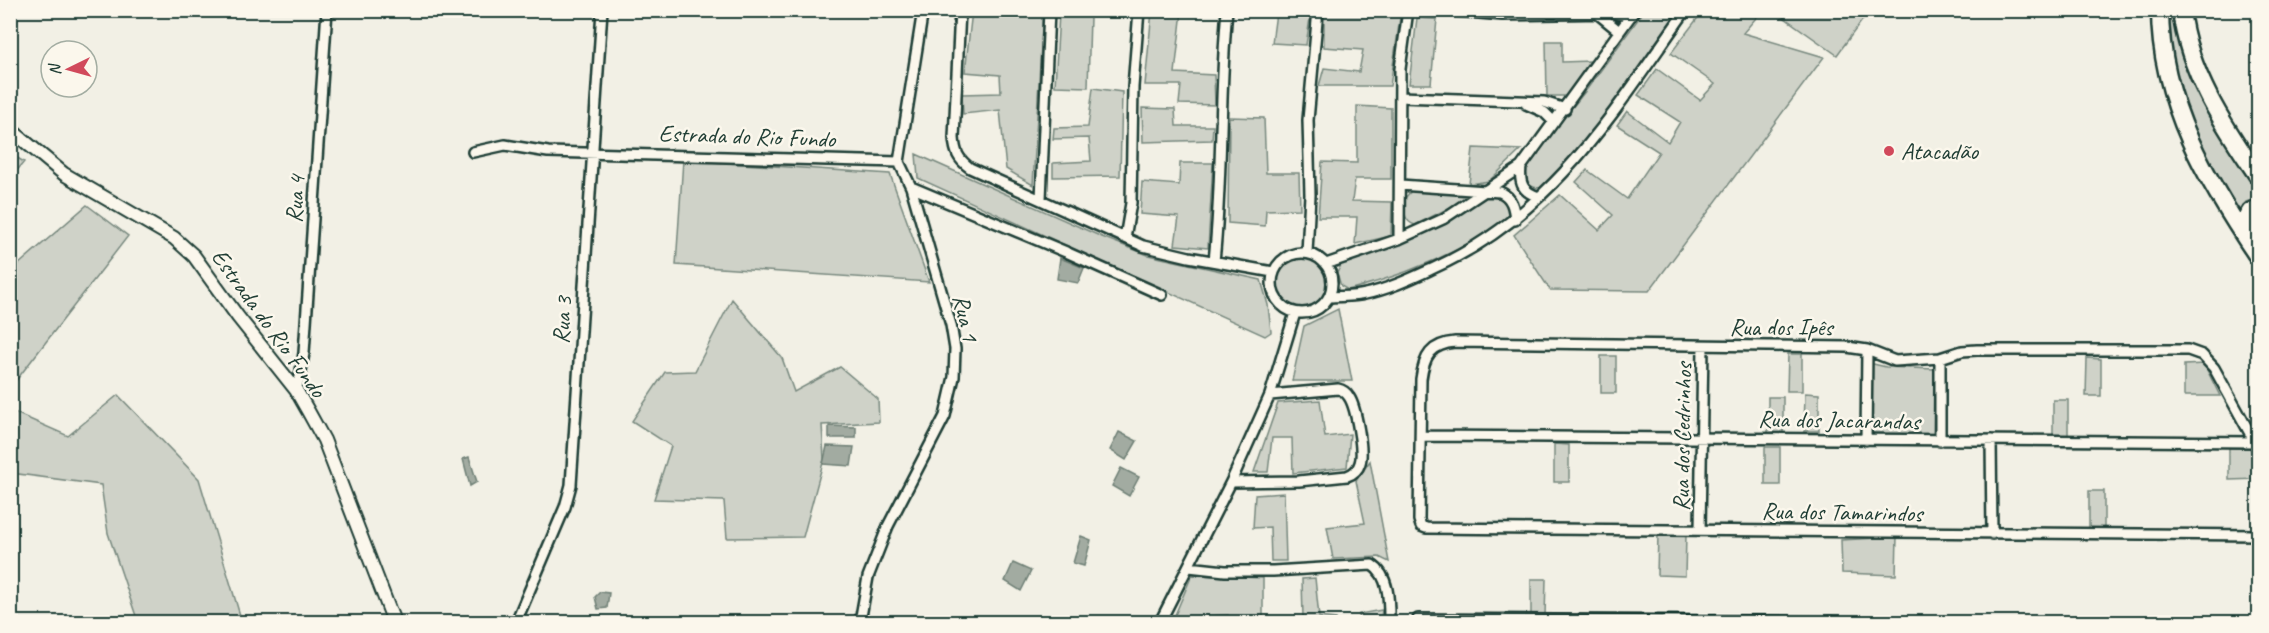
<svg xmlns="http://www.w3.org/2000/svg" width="2269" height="633" font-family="Caveat,sans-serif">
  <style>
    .green { fill: #cfd2c8; stroke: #77887e; stroke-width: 1.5 }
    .water { fill: #a2aba1; stroke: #6e7f75; stroke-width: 1.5 }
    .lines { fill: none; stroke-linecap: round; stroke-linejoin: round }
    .street-casing { stroke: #1f3d34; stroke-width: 14 }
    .secondary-casing { stroke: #1f3d34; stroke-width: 16 }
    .highway-casing { stroke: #1f3d34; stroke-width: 21 }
    .street { stroke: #fbf7ec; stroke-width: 9 }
    .secondary { stroke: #fbf7ec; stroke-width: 12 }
    .highway { stroke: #fbf7ec; stroke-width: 16 }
    .poi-dot { fill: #d1495b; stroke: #fbf7ec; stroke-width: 2 }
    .labels { text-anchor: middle; stroke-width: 5; stroke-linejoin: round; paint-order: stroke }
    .street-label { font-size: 24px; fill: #1f3d34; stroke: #fbf7ec }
    .poi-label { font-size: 24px; fill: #1f3d34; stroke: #fbf7ec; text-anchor: start }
  </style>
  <rect width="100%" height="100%" fill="#f2f0e5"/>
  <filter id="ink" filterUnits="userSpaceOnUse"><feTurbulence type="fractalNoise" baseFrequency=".0167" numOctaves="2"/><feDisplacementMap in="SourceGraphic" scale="12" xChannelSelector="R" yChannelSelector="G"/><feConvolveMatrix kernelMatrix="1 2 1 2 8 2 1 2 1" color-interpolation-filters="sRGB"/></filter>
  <g filter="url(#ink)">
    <path class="green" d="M972,11h71l-10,174 -27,-16 -6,-59 -37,4 -1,-20 39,-1 -1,-18 -35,-3z
      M1152,11h30l-7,62 39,2 1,30 -36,-1 2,-19h-36z
      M1236,11h75l-5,34 -34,-2 4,-30 -40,-1z
      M1324,11h77l-11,75h-71l5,-18 35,4 4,-22 -39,-3z
      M1644,11h38l-98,134 -41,43c-15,1 -18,-7 -19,-20l63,-79z
      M1703,11h59l-19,22 81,24 -175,234 -99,-1 -36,-55 46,-40 39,35 14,-15 -37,-33 11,-12 40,29 32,-47 -42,-27 10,-14 41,31 12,-20 -42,-27 19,-26 43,31 15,-16 -44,-31z
      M1775,11h94l-32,44z
      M2167,11h9l38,108 44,68v11l-12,4 -10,13 -29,-50 -28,-76 -7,-38z
      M1059,13l31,4 -2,70 -33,-1z
      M1417,18l20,1 -6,65h-22z
      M1546,41h16v21l28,-1 -24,35h-19z
      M1093,88l29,4 -2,84 -67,1v-14l38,-2 -2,-23 -36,1 1,-11 34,-1z
      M1357,106l34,2v71h-36l-3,22 40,1 -1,34 -36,8 2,-27h-39l4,-55 35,1z
      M1142,108l33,1 1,17h37l-1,14 -69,2z
      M1229,117l35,1 2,55h33l1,36 -34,1 -1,16 -37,-3z
      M1473,148l48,2 -32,31 -20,3z
      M11,154l13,8 -13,16z
      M916,154l186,83 46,18 113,25 7,25 3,27 -6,4 -347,-158z
      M683,160l207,14 39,108 -253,-17z
      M1180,163h33l-5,85 -33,-3 4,-28 -39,-3 2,-32 37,3z
      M1412,190l53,3 2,3 -2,4 -50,25c-13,-4 -10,-16 -10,-27z
      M1495,195l10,4 5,11 -3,8c-7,9 -20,15 -30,21 -41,23 -83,39 -129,51l-7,-4 -4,-13 6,-12c54,-13 99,-36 145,-65z
      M87,205l41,31 -117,151v-116z
      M1275 283a27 27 0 1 1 54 0a27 27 0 1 1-54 0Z
      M732,299l50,59 12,34 46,-25 38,32 1,23 -57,3 2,34 -21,78 -76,1 -3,-37 -70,-2 17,-53 -39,-25 33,-49 30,-1z
      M1338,309l14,72h-60l12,-55z
      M1788,354h14v37h-15z
      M1601,356h15v37h-15z
      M2087,358l14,1v37h-15z
      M1869,363l17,4 48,2 -1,70 -56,-2 -6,-3z
      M2204,364l16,32h-36v-31z
      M1805,393l14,1v37h-15z
      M118,395l81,84 43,143h-104l-30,-89 -7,-48 -90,-12v-62l57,25z
      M1768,397h15v37h-15z
      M1320,400l5,37 25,-3 -3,33 -54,6 -1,-35h-20l-4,34h-14l24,-69z
      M2053,400h15v38l-15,-1z
      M1554,444l15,1v37h-15z
      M1765,447h15v38h-15z
      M2229,448h21l8,18v13l-29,1z
      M1370,461l19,101 -10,-5 -46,2 -6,-32 38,-4 -9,-42z
      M2089,491h15v37h-15z
      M1284,493l2,68h-15l-1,-34 -17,1 2,-33z
      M1658,534l28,1 -1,41 -28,-1z
      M1897,537l-1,38 -54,-2 -1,-33z
      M1192,575l71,3v40l40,-1 -1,-38 13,-1 4,39 17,2v3h-108v-7l-20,1v6h-36z
      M1531,579h15l-1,37h-14z
      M1382,610l-2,12h-20l-1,-8z"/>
    <path class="water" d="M1060,258l24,10 -6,15 -21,-4z
      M829,426l27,1v11h-27z
      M1119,432l18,9 -11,19 -16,-10z
      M827,446l27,1 -3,19 -28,-2z
      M469,457l8,25 -7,4 -7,-27z
      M1121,468l18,9 -10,19 -17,-10z
      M1081,536l10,4 -7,26 -11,-3z
      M1013,563l18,8 -10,20 -16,-10z
      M600,592l9,1 -2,15 -9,1 -3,-12z"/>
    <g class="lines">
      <defs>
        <path id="street" d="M960,10l-6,128c1,14 4,21 16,30l173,78 46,11 84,15
          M1444,10l58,5 111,-2 18,3
          M1597,13l22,18
          M1400,97l144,5 21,7
          M1526,104l18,8 10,10
          M473,152l32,-7 43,7 351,10
          M1521,167c-2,17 2,25 18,30
          M1400,185l100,7c12,5 14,16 15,28
          M911,187l155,65 96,43
          M1041,199l8,-189
          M1125,238l6,-35 2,-116 6,-77
          M1399,239l1,-170 8,-59
          M1272 283a30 30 0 1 1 60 0a30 30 0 1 1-60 0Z
          M1307,253l3,-58 -2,-75 10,-110
          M1214,261c9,-84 5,-167 13,-251
          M1326,264l73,-25 44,-20 78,-52 114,-157
          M1329,297c11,-1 25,0 36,-3 24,-5 47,-16 69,-26 119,-54 179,-155 252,-258
          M1940,358v83
          M296,390l4,-13 4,-24 23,-343
          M1421,436l835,6
          M1866,440l1,-90
          M1991,440l1,94
          M2258,448l-44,-80 -12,-13 -14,-5h-211l-15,1 -22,7 -45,3 -28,-11 -20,-3 -392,-5c-24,2 -31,14 -34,37l-2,141 2,6 5,2 832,7
          M1231,482l68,-1 48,-5c6,-2 11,-6 13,-13 4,-11 -4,-56 -11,-66 -3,-5 -6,-7 -11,-8l-68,6
          M1700,530l3,-184
          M1189,567l36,4h48l99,-6c18,11 17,38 17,57
          M1418,619l444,3
          M516,622l49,-115 6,-22 31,-475
          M860,622l8,-45 20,-51 57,-110 9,-39 1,-28 -4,-24 -40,-138 -12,-25 24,-152
          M1160,622l71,-140 39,-87 25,-82"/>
        <path id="secondary" d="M10,129l54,45 110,64 20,18 44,61 58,73 12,21 16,29 70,182"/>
        <path id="highway" d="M2160,10c0,93 48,173 98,247
          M2181,10c7,62 43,116 77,166
          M2252,237l-8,-15 6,-10 8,-4"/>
      </defs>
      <use href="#street" class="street-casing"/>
      <use href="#secondary" class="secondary-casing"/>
      <use href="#highway" class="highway-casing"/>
      <use href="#street" class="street"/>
      <use href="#secondary" class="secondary"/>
      <use href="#highway" class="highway"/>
    </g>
  </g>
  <circle class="poi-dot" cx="1889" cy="151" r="6"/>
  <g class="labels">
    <g class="street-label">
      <text transform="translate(747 136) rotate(2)" y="8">Estrada do Rio Fundo</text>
      <text transform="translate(295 199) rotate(-86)" y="8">Rua 4</text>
      <text transform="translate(966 318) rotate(77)" y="8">Rua 1</text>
      <text transform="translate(562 320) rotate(-86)" y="8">Rua 3</text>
      <text transform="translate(269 323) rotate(54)" y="8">Estrada do Rio Fundo</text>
      <text x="1781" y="335">Rua dos Ipês</text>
      <text transform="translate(1839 420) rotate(1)" y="8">Rua dos Jacarandas</text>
      <text transform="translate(1682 437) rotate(-89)" y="8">Rua dos Cedrinhos</text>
      <text transform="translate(1842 512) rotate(1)" y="8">Rua dos Tamarindos</text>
    </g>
    <g class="poi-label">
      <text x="1901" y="159">Atacadão</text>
    </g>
  </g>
  <rect width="2269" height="633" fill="none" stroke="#fbf7ec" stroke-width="36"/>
  <rect x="18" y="18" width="2233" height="597" fill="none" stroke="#1f3d34" stroke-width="2" filter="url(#ink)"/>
  <g transform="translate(69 69) rotate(265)"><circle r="28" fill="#fbf7ec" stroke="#a3ada2" stroke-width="1.5"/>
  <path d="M0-4.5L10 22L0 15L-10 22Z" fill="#d1495b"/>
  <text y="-9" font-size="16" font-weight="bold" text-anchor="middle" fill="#1f3d34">N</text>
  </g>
</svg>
